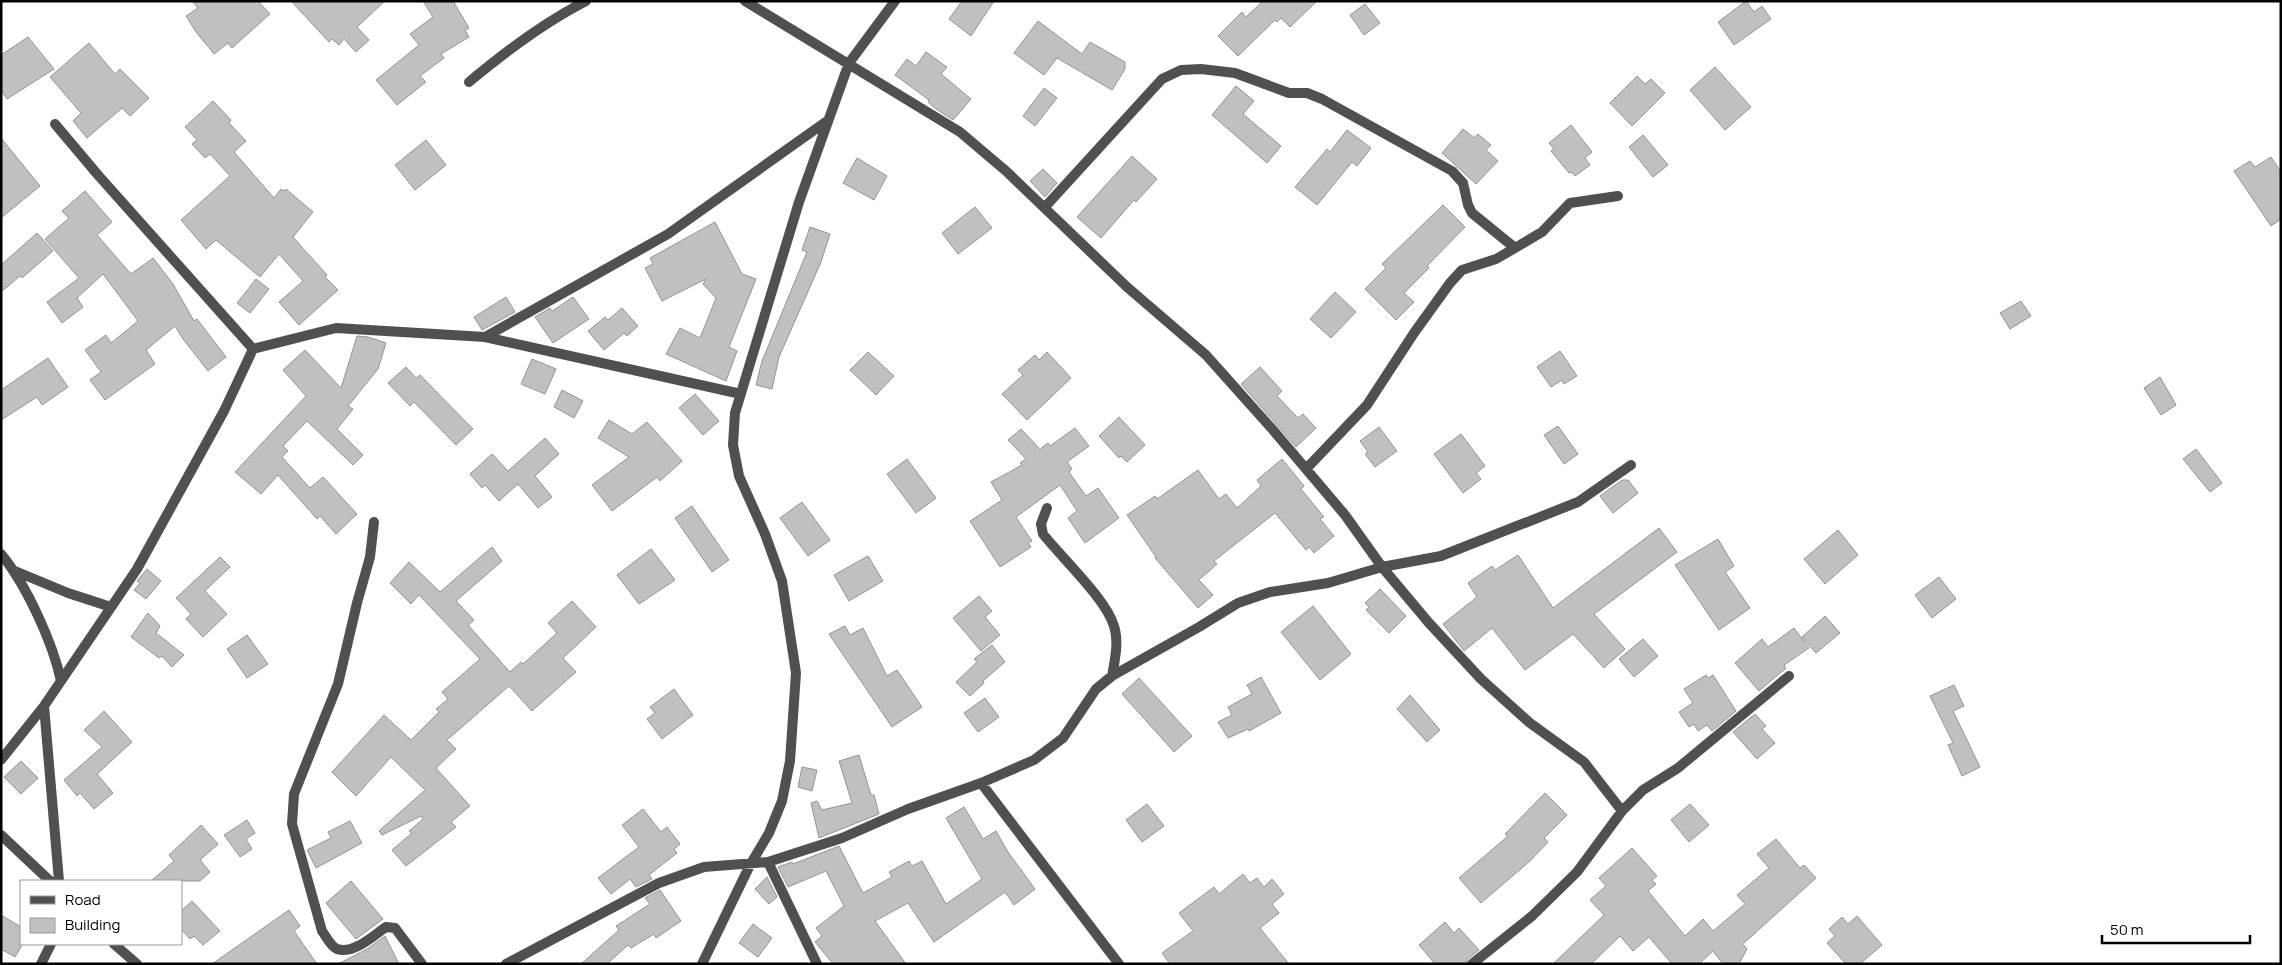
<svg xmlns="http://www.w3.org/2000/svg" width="2282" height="965" font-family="Manrope,sans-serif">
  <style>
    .building { fill: #c0c0c0; stroke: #949494 }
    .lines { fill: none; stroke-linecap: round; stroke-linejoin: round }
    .minor { stroke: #505050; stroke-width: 10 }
  </style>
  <rect width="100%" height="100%" fill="#fff"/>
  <path class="building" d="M192,1h66l12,13 -38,34 -4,-5 -14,11 -18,-22 -10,-16 12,-8z
    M291,1h94l-28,26 12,13 -13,12 -12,-13 -5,6 -7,-6 -3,3z
    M423,1h30l16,27 -4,2 4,7 -28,17 3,4 -24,18 6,6 -29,23 -21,-25 43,-35 -9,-11 23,-17z
    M962,1h32l-23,35 -22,-17z
    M1263,1h54l-27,26 -9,-9 -4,4 -2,-2 -37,36 -20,-20 24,-24 4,5z
    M1746,1l8,11 8,-6 9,13 -37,26 -16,-23z
    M1365,4l15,19 -16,12 -14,-20z
    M1038,21l44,33 8,-12 35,20v7l-13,21 -55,-32 -13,17 -30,-22z
    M28,37l26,32 -47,30 -6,-9v-35z
    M89,43l26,31 5,-5 29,29 -19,18 -8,-8 -35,30 -14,-17 8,-8 -31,-36z
    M926,52l21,15 -6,7 30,25 -18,21 -17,-11 -8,-7 1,-2 -34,-25 12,-16 9,7z
    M1715,67l36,40 -26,23 -35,-40z
    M1637,76l8,8 6,-5 14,14 -33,33 -22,-23z
    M1236,86l18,15 -11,13 38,32 -14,17 -55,-48z
    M1044,88l13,10 -22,28 -12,-10z
    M213,101l18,19 -2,3 17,18 -12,11 40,46 7,-9 3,2 2,-2 27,23 -20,25 34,38 -2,2 13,13 -39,35 -20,-23 24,-21 -24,-27 -19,23 -44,-37 -10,9 -25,-29 49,-44 -20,-22 -5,4 -13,-14 5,-4 -12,-13z
    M1571,125l21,27 -7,6 5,7 -15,11 -4,-4 -2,1 -18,-22 3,-2 -5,-6z
    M1463,129l11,9 4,-4 13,11 -5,5 12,11 -22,23 -34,-31z
    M1347,130l24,18 -14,18 -5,-4 -35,43 -22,-18 32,-38 3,3z
    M1643,135l25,30 -15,12 -24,-30z
    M1,138l39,48 -39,32z
    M426,140l20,25 -31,25 -20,-25z
    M1132,156l25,23 -21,23 -2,-2 -33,38 -24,-21z
    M2271,157l10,15v47l-10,7 -37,-55 16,-10 5,6z
    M857,158l30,18 -13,24 -31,-17z
    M1043,169l14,14 -12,14 -15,-16z
    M85,191l27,31 -15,13 34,39 22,-16 20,26 21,37 3,-2 29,38 -18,14 -25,-32 -8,-13 -29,24 9,14 -50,36 -15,-20 11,-8 -16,-22 21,-15 5,8 27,-22 -35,-47 -26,24 6,9 -21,16 -15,-21 32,-24 -34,-39 24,-21 -7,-7z
    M1443,205l22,22 -38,39 2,2 -25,25 10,9 -18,18 -31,-31 21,-21 -4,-4z
    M975,207l17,21 -34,26 -16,-21z
    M715,222l27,52 14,5 -27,68 8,4 -11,30 -60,-27 14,-26 20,10 16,-40 -13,-14 3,-5 -44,22 -17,-33 8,-4 -3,-6z
    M810,227l20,7 -9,28 -42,95 -7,32 -16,-4 6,-24 45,-109 -5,-2z
    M37,233l16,18 -31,27 -2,-2 -19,16v-27z
    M256,279l13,10 -19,24 -13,-10z
    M1335,292l21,20 -25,26 -21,-19z
    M506,297l9,15 -33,18 -8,-13z
    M573,297l16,22 -36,24 -18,-26 15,-9 2,3z
    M2021,301l10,15 -21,13 -10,-16z
    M622,308l16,18 -11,10 -3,-3 -20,17 -16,-19 17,-14 3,3z
    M357,336l11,1 18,6 -8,26 -30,37 5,3 -16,20 26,26 -10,10 -46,-44 -24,25 5,5 -6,6 28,31 13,-11 34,37 -21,20 -16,-18 -3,3 -39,-44 -17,19 -26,-22 71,-76 -23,-26 22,-20 36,38z
    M1560,351l17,25 -13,8 -2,-4 -11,7 -14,-20z
    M868,352l26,24 -18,19 -26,-25z
    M1047,352l24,26 -44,42 -25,-26 21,-19 -5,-5 17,-15 4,5z
    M48,358l20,29 -26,18 -5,-8 -36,23v-30z
    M532,359l24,10 -11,25 -24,-10z
    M406,367l10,11 4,-3 53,54 -17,16 -42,-43 -4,4 -22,-23z
    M1260,367l22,24 -5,5 21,22 5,-4 13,14 -20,19 -55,-63z
    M2160,377l16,28 -15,10 -17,-27z
    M562,390l21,11 -9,17 -20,-11z
    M695,394l24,27 -16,14 -24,-27z
    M1119,417l26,28 -18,17 -6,-6 -2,2 -20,-22z
    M609,420l23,14 15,-12 35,39 -22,20 -3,-4 -45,34 -20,-26 37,-28 -31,-19z
    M1558,426l20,28 -14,10 -20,-29z
    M1379,427l18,24 -22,16 -10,-13 3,-2 -8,-11z
    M1075,428l14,18 -22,16 5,7 -3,3 17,24 12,-8 21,30 -34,25 -17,-25 9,-7 -17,-26 -44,32 16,24 -4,2 3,4 -31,20 -30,-46 32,-21 -11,-18 31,-17 -2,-2 6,-4 -18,-19 13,-11 19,20 8,-6 2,3z
    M1461,434l24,32 -9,7 5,6 -18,14 -29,-39z
    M545,438l14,16 -24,22 17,21 -14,11 -20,-24 -19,17 -14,-16 -3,3 -12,-14 22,-20 16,17z
    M2196,449l26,34 -12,9 -27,-33z
    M907,459l29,39 -20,15 -29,-39z
    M1282,459l22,27 -3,3 23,28 -4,2 14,17 -20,17 -5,-6 -3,3 -31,-37 -61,48 3,3 -18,16 14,15 -15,13 -43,-50 1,-1 -29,-42 28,-19 2,3 41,-29 21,29 7,-5 11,14 24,-22 -4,-6z
    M1622,480h6l10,13 -25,20 -13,-17z
    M802,502l28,38 -22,16 -28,-38z
    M692,506l37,54 -17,12 -37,-54z
    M1659,528l18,24 -83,62 31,35 -21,19 -31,-34 -48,36 -33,-42 -28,23 -21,-27 34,-27 -9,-14 24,-17 3,4 23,-15 35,53z
    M1838,530l20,25 -33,29 -21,-25z
    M1718,539l16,27 -9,6 25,36 -31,22 -44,-65z
    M492,547l10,14 -46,40 18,19 -6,5 42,47 11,-10 2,2 34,-31 -9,-10 24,-22 24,26 -33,31 13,14 -44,39 -23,-25 -62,54 9,9 -20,19 34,38 -19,16 5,5 -50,39 -14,-16 20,-17 -3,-2 14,-12 -2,-3 -39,19 -3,-4 46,-41 -34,-33 -35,39 -24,-24 52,-57 27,25 28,-28 -3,-3 12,-10 -6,-7 38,-33 -61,-64 -8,9 -21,-21 19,-21 31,30z
    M651,549l24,31 -36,24 -22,-29z
    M868,556l15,25 -34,20 -15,-26z
    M220,557l10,10 -25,24 22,23 -24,23 -17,-18 5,-5 -15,-16z
    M147,569l14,12 -15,18 -12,-9 6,-7 -3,-2z
    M1939,577l17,22 -24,19 -17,-23z
    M1380,589l26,27 -17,17 -23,-23 3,-3 -4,-4z
    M979,596l13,15 -7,6 15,18 -19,16 -28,-33z
    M1313,606l38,48 -31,26 -39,-48z
    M148,613l12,13 -4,7 28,22 -12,12 -10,-11 -3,2 -28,-21z
    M1825,616l15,17 -24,20 -14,-16z
    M845,626l5,9 13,-7 24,48 10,-6 25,37 -30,20 -63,-93z
    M1794,628l15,20 -25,17 2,3 -27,23 -24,-28 27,-24 6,8z
    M247,635l21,29 -21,14 -20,-29z
    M1643,639l15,17 -24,21 -15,-18z
    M992,645l13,17 -22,19 1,2 -14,13 -14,-14 21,-20 -3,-3z
    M1706,675l2,3 5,-3 23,36 -24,20 -5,-6 -9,6 -4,-7 -5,3 -10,-15 14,-9 -9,-14z
    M1261,677l20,36 -32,18 -1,-2 -20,9 -10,-16 14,-7 -4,-8 24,-13 -5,-9z
    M1139,678l53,58 -18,16 -52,-58z
    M1954,685l10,21 -11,5 27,56 -18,9 -14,-31 5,-2 -23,-47z
    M674,689l19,26 -31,24 -15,-20 8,-6 -5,-6z
    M1410,695l30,35 -13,12 -30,-33z
    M985,698l14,19 -21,15 -14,-19z
    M104,711l28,31 -35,32 16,19 -19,16 -14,-16 -3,3 -13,-16 38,-33 -18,-17z
    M1755,714l11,12 -4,3 13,14 -18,16 -24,-27z
    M859,755l12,40h3l5,19 -60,24 -8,-35 6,-2 5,9 30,-7 -13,-42z
    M21,761l17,17 -17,16 -17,-17z
    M802,767l15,3 -5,21 -14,-4z
    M1545,793l22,22 -23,23 4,4 -19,20 -48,41 -22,-25 49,-42 -3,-2z
    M1147,804l17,22 -22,16 -16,-22z
    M1690,804l19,21 -20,17 -18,-22z
    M964,807l19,32 13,-8 12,21 27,37 -21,16 -9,-13 -71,50 -26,-39 -33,18 31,43h-73l-18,-22 7,-6 -6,-8 28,-22 -18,-35 -38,16 -10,-20 14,-5 1,2 46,-18 24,47 29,-16 -3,-5 20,-11 3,5 10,-5 24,43 36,-25 -36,-61z
    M643,809l18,23 6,-5 13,17 -6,5 3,4 -28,22 3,4 -16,8 -6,-8 -19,15 -13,-16 41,-31 -17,-22z
    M247,820l8,13 -9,6 6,10 -12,8 -16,-22z
    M350,821l12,22 -46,25 -9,-18 24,-12 -3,-6z
    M201,825l17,19 -18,16 10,12 -10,9h-49l23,-20 -5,-6z
    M1776,839l24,29 4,-3 12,13 -73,66 4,5 -8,15h-16l-10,-13 -14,13h-27l-23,-27 -16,14 -13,-15 -29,28h-38l51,-49 -14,-15 16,-14 -7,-8 33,-30 25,28 -5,4 4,4 -8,7 37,45 18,-17 10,12 32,-27 -8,-9 32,-27 -12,-14z
    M1243,874l7,9 7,-5 7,9 8,-8 12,15 -12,10 7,9 -19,15 29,36h-119l-8,-11 31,-22 -14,-18 35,-26 5,7z
    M767,877l10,20 -8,7 -14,-15z
    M351,881l32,38 -27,20 -30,-36z
    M660,890l21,31 -25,17 -2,-4 -23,14 -3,-3 -21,19h-26l38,-34 -3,-4 34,-22 -5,-6z
    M192,901l28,30 -17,14 -9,-9 -4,3 -9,-10v-18z
    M289,910l11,16 -6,5 23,33h-105z
    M1,915l20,12v20l-6,10 -14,-8z
    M1857,916l25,29 -22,19h-14l-19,-21 8,-7 -6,-7 13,-12 6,7z
    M1445,922l9,11 5,-5 20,22 -11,9 -3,5h-30l-16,-19z
    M753,924l19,14 -14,19 -19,-14z
    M385,936l14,28h-61l29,-15z"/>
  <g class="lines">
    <path class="minor" d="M469,82c37,-31 74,-59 117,-81
      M55,124l43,51 155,174
      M1045,207l117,-128 19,-9 20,-1 34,4 54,20h18l15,6 130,72 11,12 5,22 4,8 43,35 -19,11 -34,11 -12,13 -36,50 -47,72 -61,64
      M1515,248l27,-16 28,-29 48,-7
      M485,337l183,-103 159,-113
      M1047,508l-6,16 2,10c19,24 63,65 71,92 5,15 1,34 -2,50
      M374,522l-4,35 -13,46 -19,81 -44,110 -2,30 30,107c4,5 8,15 15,18 16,6 37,-14 49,-22l9,1 27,36
      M1,554c25,30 52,89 60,127
      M15,571l53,22 43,14
      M44,706l15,175
      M1,760l43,-54 93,-137 87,-158 29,-62 83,-21 149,9 256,57
      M981,783l138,181
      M1622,811l21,-21 35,-22 111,-92
      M1,835l49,46
      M768,862l49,102
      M114,944l23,20
      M41,964l10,-20
      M506,964l153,-81 45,-16 64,-5 74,-24 66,-29 73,-26 53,-23 29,-22 33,-49 16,-13 87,-49 39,-24 32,-11 58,-9 54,-16 -37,-52 -72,-85 -67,-75 -79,-68 -121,-116 -46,-39 -215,-131
      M702,964l48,-99 19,-32 13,-32 8,-40 6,-88 -14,-92 -17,-47 -26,-58 -6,-31 2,-32 64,-211 50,-139 46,-62
      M1472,964l60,-48 45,-44 45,-61 -38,-49 -54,-39 -49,-44 -52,-56 -47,-56 59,-11 137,-54 53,-37"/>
  </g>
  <rect width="2282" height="965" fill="none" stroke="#000000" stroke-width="5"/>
  <rect x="20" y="880" width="162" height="65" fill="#ffffff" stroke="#999999"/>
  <rect x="30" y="896" width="25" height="8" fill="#505050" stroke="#999999"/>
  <text x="65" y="905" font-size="15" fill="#000000">Road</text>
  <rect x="30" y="918" width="25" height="15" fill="#c0c0c0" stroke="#999999"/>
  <text x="65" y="930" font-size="15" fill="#000000">Building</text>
  <path d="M2102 935v8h148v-8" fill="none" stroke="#000000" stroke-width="2.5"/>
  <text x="2110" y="935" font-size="15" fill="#000000" stroke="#ffffff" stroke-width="4" paint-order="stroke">50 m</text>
</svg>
